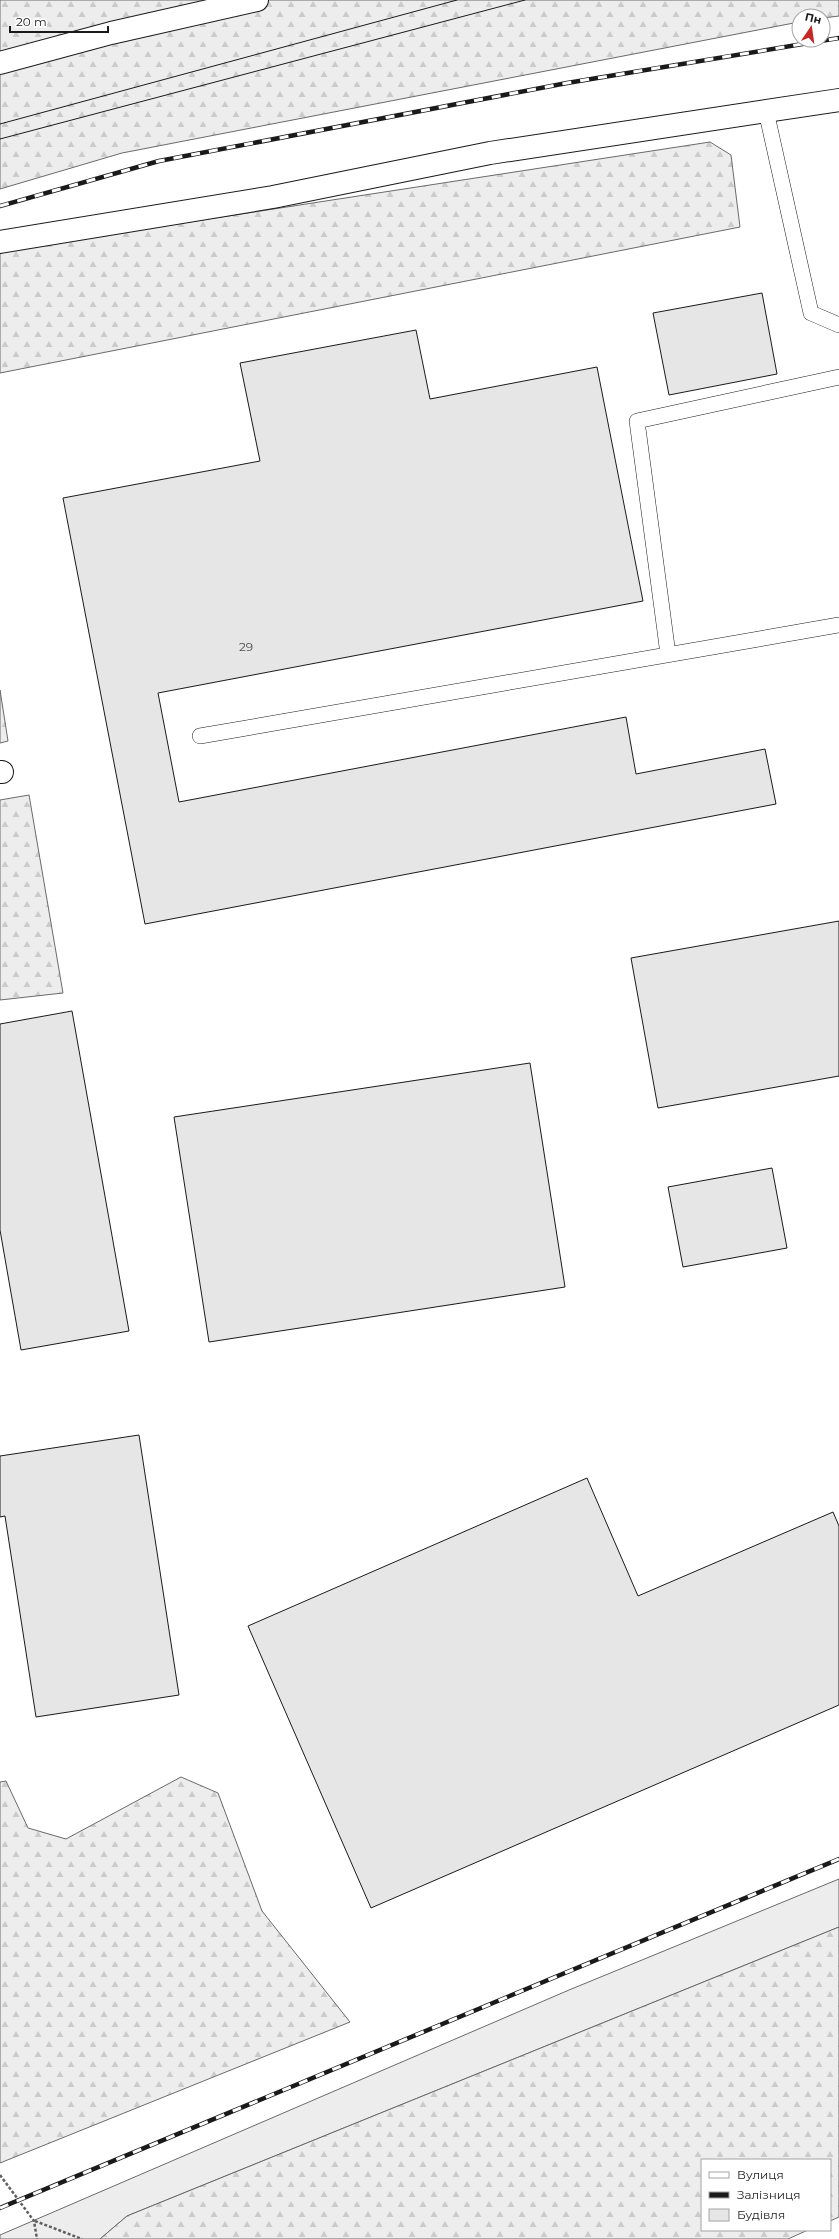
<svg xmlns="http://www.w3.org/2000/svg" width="839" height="2239" font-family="Montserrat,sans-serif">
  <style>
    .built { fill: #ededed; stroke: #6a6a6a }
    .forest { fill: url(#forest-firs); stroke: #6a6a6a }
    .building { fill: #e6e6e6; stroke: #1a1a1a }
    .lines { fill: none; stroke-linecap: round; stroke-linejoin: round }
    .service-casing { stroke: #1a1a1a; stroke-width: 16 }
    .minor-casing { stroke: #1a1a1a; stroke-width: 24 }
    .path { stroke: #5f5f5f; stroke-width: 2.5; stroke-dasharray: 3 2; stroke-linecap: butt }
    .service { stroke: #fff; stroke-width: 15 }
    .minor { stroke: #fff; stroke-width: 22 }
    .tram { stroke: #1a1a1a; stroke-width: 1 }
    .rail-casing { stroke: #1a1a1a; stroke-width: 4.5 }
    .rail { stroke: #fff; stroke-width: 3; stroke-dasharray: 9; stroke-linecap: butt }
    .labels { text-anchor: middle; stroke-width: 3; stroke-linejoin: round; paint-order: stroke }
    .number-label { font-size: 12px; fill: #4d4d4d }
  </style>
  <defs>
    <pattern id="forest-firs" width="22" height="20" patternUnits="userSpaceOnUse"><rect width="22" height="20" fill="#ededed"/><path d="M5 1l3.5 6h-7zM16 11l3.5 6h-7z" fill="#cbcbcb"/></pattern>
  </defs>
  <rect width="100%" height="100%" fill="#fff"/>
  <path class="built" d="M839,1879v48l-712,289 -27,23h-100v-4l569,-245z"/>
  <path class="forest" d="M0,0h839v16l-16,2v-2h-24v6l-677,131 -122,36z
    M710,142l21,13 9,72 -740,146v-122z
    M0,690l8,51 -8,2z
    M29,795l34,198 -63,7v-200z
    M181,1777l37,16 44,118 88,111 -350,141v-381l6,-1 22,47 38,11z
    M839,1927v290l-9,4v-61h-128v70h106l-20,9h-688l27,-23z"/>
  <path class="building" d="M762,293l15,81 -108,21 -16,-82z
    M416,330l14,69 167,-32 46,234 -485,92 21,109 447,-85 10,57 129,-25 11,55 -631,120 -82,-426 197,-37 -20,-98z
    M839,921v155l-181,32 -27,-150z
    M72,1011l57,320 -108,19 -21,-120v-206z
    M530,1063l35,224 -356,55 -35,-225z
    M772,1168l15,80 -104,19 -15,-80z
    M139,1435l40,260 -143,22 -31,-201 -5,1v-61z
    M587,1478l51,118 195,-84 6,14v179l-468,203 -123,-282z"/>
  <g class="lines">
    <defs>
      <path id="service" d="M766,111l45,202 28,12
        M668,654l-31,-233 202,-44
        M200,736l639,-111"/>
      <path id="minor" d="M0,63l111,-30 146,-33
        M0,242l273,-45 217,-44 349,-53
        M0,772h2"/>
    </defs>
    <use href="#service" class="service-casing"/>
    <use href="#minor" class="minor-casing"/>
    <path class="path" d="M0,2175l34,46 3,18
      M35,2221l47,18"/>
    <use href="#service" class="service"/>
    <use href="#minor" class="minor"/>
    <path class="tram" d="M0,124l457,-124
      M0,139l525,-139"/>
    <defs>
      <path id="rail" d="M0,206l159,-45 408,-78 272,-45
        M0,2208l839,-349"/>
    </defs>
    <use href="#rail" class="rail-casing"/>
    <use href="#rail" class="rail"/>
  </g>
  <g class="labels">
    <g class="number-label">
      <text x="246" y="651">29</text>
    </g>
  </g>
  <rect x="701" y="2159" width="130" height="72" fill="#ffffff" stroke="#a3a3a3"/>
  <rect x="709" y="2172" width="20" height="6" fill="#ffffff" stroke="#a3a3a3"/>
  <text x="737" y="2179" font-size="12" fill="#1a1a1a">Вулиця</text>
  <rect x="709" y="2192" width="20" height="6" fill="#1a1a1a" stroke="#a3a3a3"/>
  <text x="737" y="2199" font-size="12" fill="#1a1a1a">Залізниця</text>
  <rect x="709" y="2209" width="20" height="12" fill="#e6e6e6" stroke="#a3a3a3"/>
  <text x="737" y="2219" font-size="12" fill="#1a1a1a">Будівля</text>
  <g transform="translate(811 28) rotate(13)"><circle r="19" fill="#ffffff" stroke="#a3a3a3"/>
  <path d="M0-3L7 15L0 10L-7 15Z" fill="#c62828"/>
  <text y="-6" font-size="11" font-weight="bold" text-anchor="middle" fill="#1a1a1a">Пн</text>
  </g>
  <path d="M10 26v6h98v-6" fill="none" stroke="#1a1a1a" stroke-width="2"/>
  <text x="16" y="26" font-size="12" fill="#1a1a1a" stroke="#ffffff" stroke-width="3" paint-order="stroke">20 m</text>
</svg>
